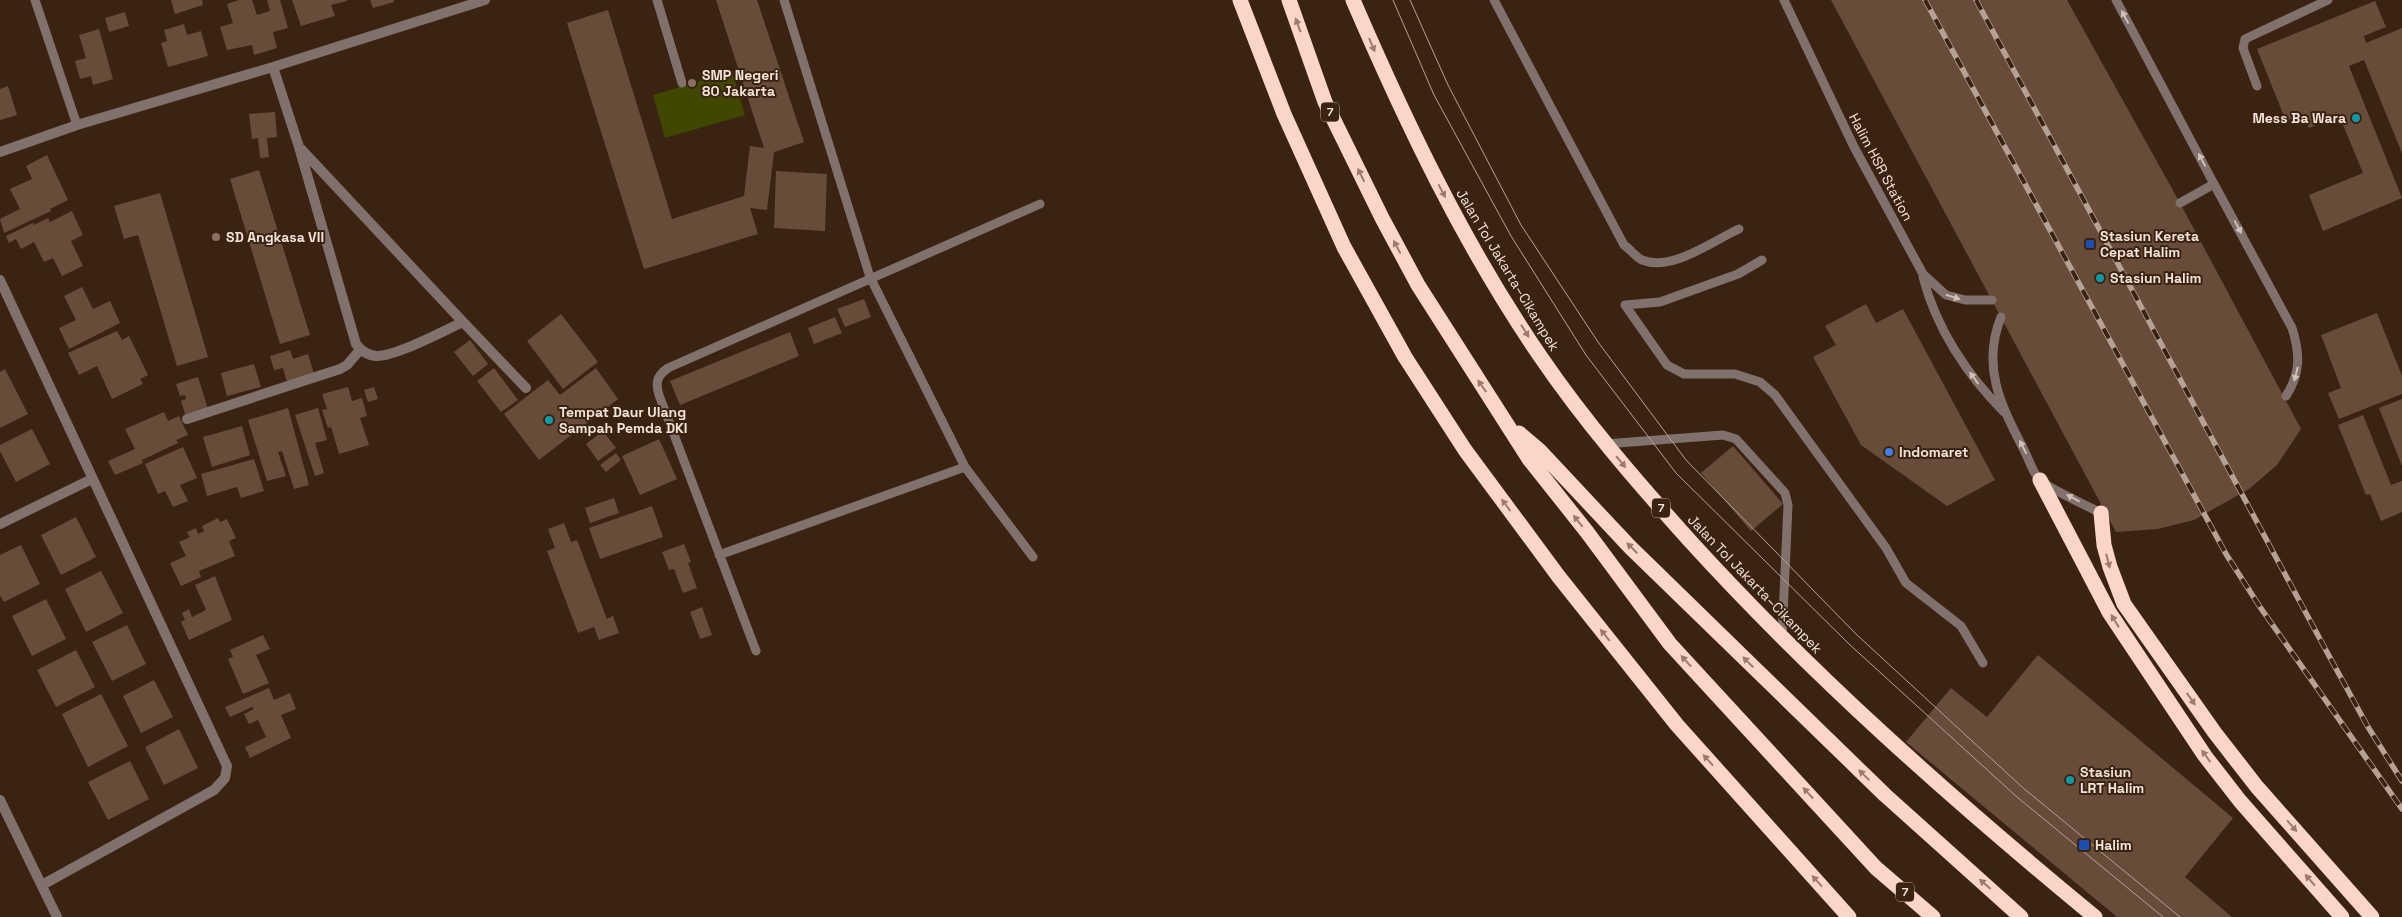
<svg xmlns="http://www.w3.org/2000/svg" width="2402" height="917" font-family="'Space Grotesk',sans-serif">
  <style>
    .green { fill: #3f4700 }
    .building { fill: #674c3a }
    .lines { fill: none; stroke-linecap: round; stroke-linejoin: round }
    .lane { stroke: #80716c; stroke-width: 9 }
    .street { stroke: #80716c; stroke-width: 10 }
    .highway { stroke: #fbd5c7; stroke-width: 15 }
    .tram { stroke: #b5a295; stroke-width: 1 }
    .rail-casing { stroke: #b5a295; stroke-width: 5.5 }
    .rail { stroke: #3b2312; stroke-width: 4; stroke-dasharray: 11; stroke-linecap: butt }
    .oneway { fill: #d0c0b7 }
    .oneway2 { fill: #9b7c6c }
    .education-dot { fill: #8d6e63; stroke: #3b2312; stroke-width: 2 }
    .culture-dot { fill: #0f9aa8; stroke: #3b2312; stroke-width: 2 }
    .transit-dot { fill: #1a4fb4; stroke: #3b2312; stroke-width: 2 }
    .shop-dot { fill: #3f7fe0; stroke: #3b2312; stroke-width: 2 }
    .labels { text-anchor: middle; stroke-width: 4; stroke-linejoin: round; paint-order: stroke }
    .shield { fill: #3b2312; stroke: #bba99c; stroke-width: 1 }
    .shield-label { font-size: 12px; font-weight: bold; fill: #f2e2d7 }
    .poi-label { font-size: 14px; font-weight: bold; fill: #f2e2d7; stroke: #3b2312; text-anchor: start }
    .street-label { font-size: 14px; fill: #f2e2d7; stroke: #3b2312 }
  </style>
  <rect width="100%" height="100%" fill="#3b2312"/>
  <path class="green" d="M732,71l13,44 -80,23 -12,-43z"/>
  <path class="building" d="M171,0h31l1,5 -28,9z
    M239,0h13l5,15 13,-4 -3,-11h13l8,28 -15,4 4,16 -23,7 -2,-10 -25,5 -7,-23 13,-4 -6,-19z
    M292,0h55v1l-16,4 4,11 -34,10z
    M370,0h24v2l-21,6z
    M716,0h41l47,142 -30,10 -7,58 -17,-2 8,26 -114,35 -77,-246 41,-13 64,209 72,-23 6,-50 14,2z
    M1831,0h236l113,203 121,226 -24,36 -28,24 -55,31 -36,9 -42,3z
    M2375,1l11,26 -22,9 2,7 36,-15v125l-38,-93 -15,6 53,132 -79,33 -14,-36 54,-22 -24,-58 -30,13 -6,-14 -17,7 -29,-72z
    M125,12l4,14 -20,6 -4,-14z
    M184,24l3,11 14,-4 7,25 -40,11 -7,-24 6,-2 -3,-11z
    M99,29l14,50 -20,6 -2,-9 -11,3 -5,-18 11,-3 -7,-23z
    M8,86l9,29 -17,5v-31z
    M275,112l2,25 -10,1 2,19 -9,1 -2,-20 -6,1 -3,-25z
    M47,155l21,45 -18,9 1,2 -47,22 -4,-14 20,-10 -10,-20 22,-10 -6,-13z
    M259,170l51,165 -30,9 -50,-165z
    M776,171l51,3 -2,57 -51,-3z
    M160,193l48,164 -31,9 -39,-131 -14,4 -10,-33z
    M72,211l11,24 -12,6 12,25 -21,10 -9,-18 -9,4 -10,-20 -13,7 -5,-10 -7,4 -3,-7 27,-13 1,2 14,-7 2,4z
    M82,287l11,22 17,-8 10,22 -51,26 -10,-21 17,-8 -12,-24z
    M864,299l7,18 -26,10 -8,-18z
    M1866,304l10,19 27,-14 92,171 -48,26 -86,-61 -48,-88 23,-12 -11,-19z
    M2377,313l25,63v18l-63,25 -11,-26 13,-5 -20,-53z
    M561,314l37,48 -35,27 -36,-48z
    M835,317l7,16 -28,11 -6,-16z
    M117,331l5,9 7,-4 19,39 -8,4 3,5 -31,15 -15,-33 -18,9 -11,-22z
    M790,332l9,24 -119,49 -10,-24z
    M470,340l18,24 -15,12 -19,-24z
    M290,350l3,9 15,-5 6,20 -27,8 -4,-14 -9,2 -4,-14z
    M254,364l7,23 -34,9 -6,-23z
    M494,368l24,32 -17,12 -24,-31z
    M596,368l22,31 -79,61 -35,-46 44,-34 12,15z
    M5,369l23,45 -28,14v-56z
    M198,377l10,32 -23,5 -4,-13 5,-2 -1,-4 -5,1 -4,-12z
    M348,387l4,14 10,-3 5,18 -7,2 9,27 -30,9 -8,-27 -3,1 -6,-18 5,-1 -5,-15z
    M374,387l4,12 -10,3 -4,-12z
    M2402,399v67l-23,-58z
    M288,408l21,77 -15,4 -12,-38 -4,1 8,24 -19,5 -19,-61z
    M318,408l9,32 -12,3 9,30 -9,3 -20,-61z
    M164,412l4,9 11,-5 9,19 -12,5 2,3 -36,17 1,3 -28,12 -7,-14 27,-12 -10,-20z
    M2363,415l28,70 11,-4v31l-21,9 -11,-27 -4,1 -28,-70z
    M242,426l8,29 -38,12 -9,-30z
    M32,429l18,35 -34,18 -16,-31v-6z
    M603,431l13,17 -18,13 -12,-17z
    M659,439l18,40 -37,16 -18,-39z
    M1733,446l50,58 -32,27 -50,-58z
    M183,447l14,31 -17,7 8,16 -15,6 -8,-16 -7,3 -13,-30z
    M616,453l5,7 -15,12 -6,-7z
    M254,459l10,32 -23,7 -4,-11 -30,9 -6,-22z
    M614,498l5,15 -29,10 -5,-15z
    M652,506l11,31 -63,22 -11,-31z
    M76,517l20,40 -35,18 -20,-40z
    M218,518l2,4 7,-3 9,19 -7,3 6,15 -36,15 2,6 -20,9 -11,-23 16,-7 -7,-14 11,-5 -3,-5 9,-4 2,6 6,-3 -2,-5z
    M564,523l7,19 6,-2 30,79 6,-3 6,17 -20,7 -5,-13 -16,6 -31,-82 8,-3 -7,-19z
    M684,544l7,18 -3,1 9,25 -14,5 -9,-24 -5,1 -7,-18z
    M21,545l19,39 -36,18 -4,-7v-40z
    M101,571l22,42 -37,19 -21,-43z
    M215,576l17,44 -43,20 -8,-18 4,-2 -3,-7 7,-4 3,8 14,-7 -11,-25z
    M46,599l20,40 -34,17 -20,-40z
    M702,607l10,28 -12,4 -10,-27z
    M127,625l19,39 -34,17 -20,-39z
    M263,635l7,14 -14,6 13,28 -26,11 -15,-35 5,-2 -3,-7z
    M76,650l19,37 -39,20 -19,-37z
    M2038,655l195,163 -48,59 47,40h-115l-211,-175 45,-54 36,29z
    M154,680l19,37 -32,16 -18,-37z
    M269,688l5,12 16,-7 6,16 -15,6 10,23 -41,20 -5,-11 21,-10 -8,-17 -9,4 -5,-10 10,-5 -2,-2 -22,10 -5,-10z
    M101,694l27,52 -40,21 -26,-53z
    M179,729l19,39 -34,17 -19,-38z
    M130,761l19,38 -41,21 -20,-38z"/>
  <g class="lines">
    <path class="lane" d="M35,0l42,125
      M657,0l25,83
      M784,0l86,277 95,190 68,90
      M1494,0l130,245c6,4 12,12 18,15 30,12 70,-19 97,-31
      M1784,0l70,147 69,127 23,21 19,5h27
      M2116,0l98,184 -34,19
      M2257,86l-14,-38 2,-9 83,-39
      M2214,184l78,144c8,25 9,45 -6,68
      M1923,277c13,51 44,98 81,135
      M1625,305l42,60 17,9h51l25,8 15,13 111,153 20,35 55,43 22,37
      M1625,305l35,-3 78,-28 24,-14
      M2001,317c-20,50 0,88 23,133 5,9 9,24 16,30 9,9 48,26 61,33l3,-2
      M1605,444l118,-9 13,4 49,54 3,12 -6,133
      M719,555l246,-88
      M756,651l-97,-256c-4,-13 -2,-19 9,-27l372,-164"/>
    <path class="street" d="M273,67l26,80 57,197c5,7 11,11 20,12 19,1 67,-25 87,-34l63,66
      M301,149l162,173
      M0,152l77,-27 196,-58 212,-67
      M0,280l227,486 -2,12 -11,12 -172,95
      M187,419l153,-50 7,-4 13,-15
      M0,524l92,-45
      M0,800l57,117"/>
    <path class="highway" d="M1240,0l44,114 60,133 61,110 60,93 94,127 118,148 172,192
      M1289,0l36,102 57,116 36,67 111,174 58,73 83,112 206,224 57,49
      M1353,0c53,123 111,245 187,356 45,66 97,126 151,186 124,136 262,258 404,375
      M1519,433l20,17 91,97 255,248 136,122
      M2040,480l69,132 96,144 35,45 102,116
      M2101,513l3,32 6,22 14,37 91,129 42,54 115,130"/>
    <path class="tram" d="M1393,0l41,95 77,141 75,119 90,118 173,171 168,153 146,120
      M1410,0l38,85 73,140 77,117 88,118 170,174 166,153 158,130"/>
    <defs>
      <path id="rail" d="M1925,0l301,554 34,53 142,202
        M1976,0l352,654 40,73 34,54"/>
    </defs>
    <use href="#rail" class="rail-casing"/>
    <use href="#rail" class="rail"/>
  </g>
  <defs><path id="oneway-solid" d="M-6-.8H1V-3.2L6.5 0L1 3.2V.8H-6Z" transform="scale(1.25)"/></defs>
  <g class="oneway">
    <use href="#oneway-solid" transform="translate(2125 17) rotate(-118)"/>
    <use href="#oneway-solid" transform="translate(2202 160) rotate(-118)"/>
    <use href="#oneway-solid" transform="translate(2238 227) rotate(62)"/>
    <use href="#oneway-solid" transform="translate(1953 297) rotate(17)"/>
    <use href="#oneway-solid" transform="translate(2296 374) rotate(104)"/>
    <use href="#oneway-solid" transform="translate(1974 378) rotate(-126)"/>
    <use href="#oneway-solid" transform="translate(2023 447) rotate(-117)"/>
    <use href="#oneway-solid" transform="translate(2073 498) rotate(-152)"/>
  </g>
  <g class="oneway2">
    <use href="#oneway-solid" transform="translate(1298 25) rotate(-110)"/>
    <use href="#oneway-solid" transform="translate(1372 45) rotate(67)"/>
    <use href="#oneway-solid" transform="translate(1361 175) rotate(-116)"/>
    <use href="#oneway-solid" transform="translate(1442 191) rotate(62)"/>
    <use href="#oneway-solid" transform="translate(1397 247) rotate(-118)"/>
    <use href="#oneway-solid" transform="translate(1525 331) rotate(58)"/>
    <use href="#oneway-solid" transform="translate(1482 386) rotate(-125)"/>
    <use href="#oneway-solid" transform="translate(1621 462) rotate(50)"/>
    <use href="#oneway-solid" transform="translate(1506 505) rotate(-126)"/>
    <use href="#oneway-solid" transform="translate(1578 521) rotate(-129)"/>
    <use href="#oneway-solid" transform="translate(1632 548) rotate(-135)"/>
    <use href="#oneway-solid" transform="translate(2108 561) rotate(76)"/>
    <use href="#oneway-solid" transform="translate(2115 621) rotate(-122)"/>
    <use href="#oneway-solid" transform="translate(1605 635) rotate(-129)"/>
    <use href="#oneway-solid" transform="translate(1686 661) rotate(-133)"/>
    <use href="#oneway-solid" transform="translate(1748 662) rotate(-135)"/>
    <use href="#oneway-solid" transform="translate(2191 699) rotate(55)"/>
    <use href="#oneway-solid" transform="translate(2206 756) rotate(-126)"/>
    <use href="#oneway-solid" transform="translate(1708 760) rotate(-132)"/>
    <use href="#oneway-solid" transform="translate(1864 775) rotate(-136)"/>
    <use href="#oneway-solid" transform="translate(1808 793) rotate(-133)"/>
    <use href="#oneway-solid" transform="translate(2292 826) rotate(49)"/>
    <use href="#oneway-solid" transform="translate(2310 880) rotate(-131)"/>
    <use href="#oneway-solid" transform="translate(1817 881) rotate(-132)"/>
    <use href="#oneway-solid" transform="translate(1985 884) rotate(-139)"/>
  </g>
  <g class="education-dot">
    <circle cx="692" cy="83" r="5"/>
    <circle cx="216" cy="237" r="5"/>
  </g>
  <g class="culture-dot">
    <circle cx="2356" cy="118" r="5"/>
    <circle cx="2100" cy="278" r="5"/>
    <circle cx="549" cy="420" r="5"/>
    <circle cx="2070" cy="780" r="5"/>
  </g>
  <g class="transit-dot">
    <rect x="2085" y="239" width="10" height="10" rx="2.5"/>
    <rect x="2078" y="839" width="12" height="12" rx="2.5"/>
  </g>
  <circle class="shop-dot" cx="1889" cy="452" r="5"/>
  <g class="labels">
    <g class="shield">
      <rect x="1321" y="102.5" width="18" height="19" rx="4"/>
      <rect x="1652" y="498.5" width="18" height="19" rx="4"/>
      <rect x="1896" y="882.5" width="18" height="19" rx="4"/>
    </g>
    <g class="shield-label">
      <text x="1330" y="116">7</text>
      <text x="1661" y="512">7</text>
      <text x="1905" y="896">7</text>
    </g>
    <g class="poi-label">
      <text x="702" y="80">SMP Negeri<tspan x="702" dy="16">80 Jakarta</tspan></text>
      <text x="2346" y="123" text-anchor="end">Mess Ba Wara</text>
      <text x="2100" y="241">Stasiun Kereta<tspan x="2100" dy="16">Cepat Halim</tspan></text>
      <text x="226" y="242">SD Angkasa VII</text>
      <text x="2110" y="283">Stasiun Halim</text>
      <text x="559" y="417">Tempat Daur Ulang<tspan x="559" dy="16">Sampah Pemda DKI</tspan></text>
      <text x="1899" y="457">Indomaret</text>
      <text x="2080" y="777">Stasiun<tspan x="2080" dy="16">LRT Halim</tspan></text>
      <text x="2095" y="850">Halim</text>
    </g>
    <g class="street-label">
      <text transform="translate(1881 167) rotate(62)" y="5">Halim HSR Station</text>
      <text transform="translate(1508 270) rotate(59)" y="5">Jalan Tol Jakarta–Cikampek</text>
      <text transform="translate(1755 584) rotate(46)" y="5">Jalan Tol Jakarta–Cikampek</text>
    </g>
  </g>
</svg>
